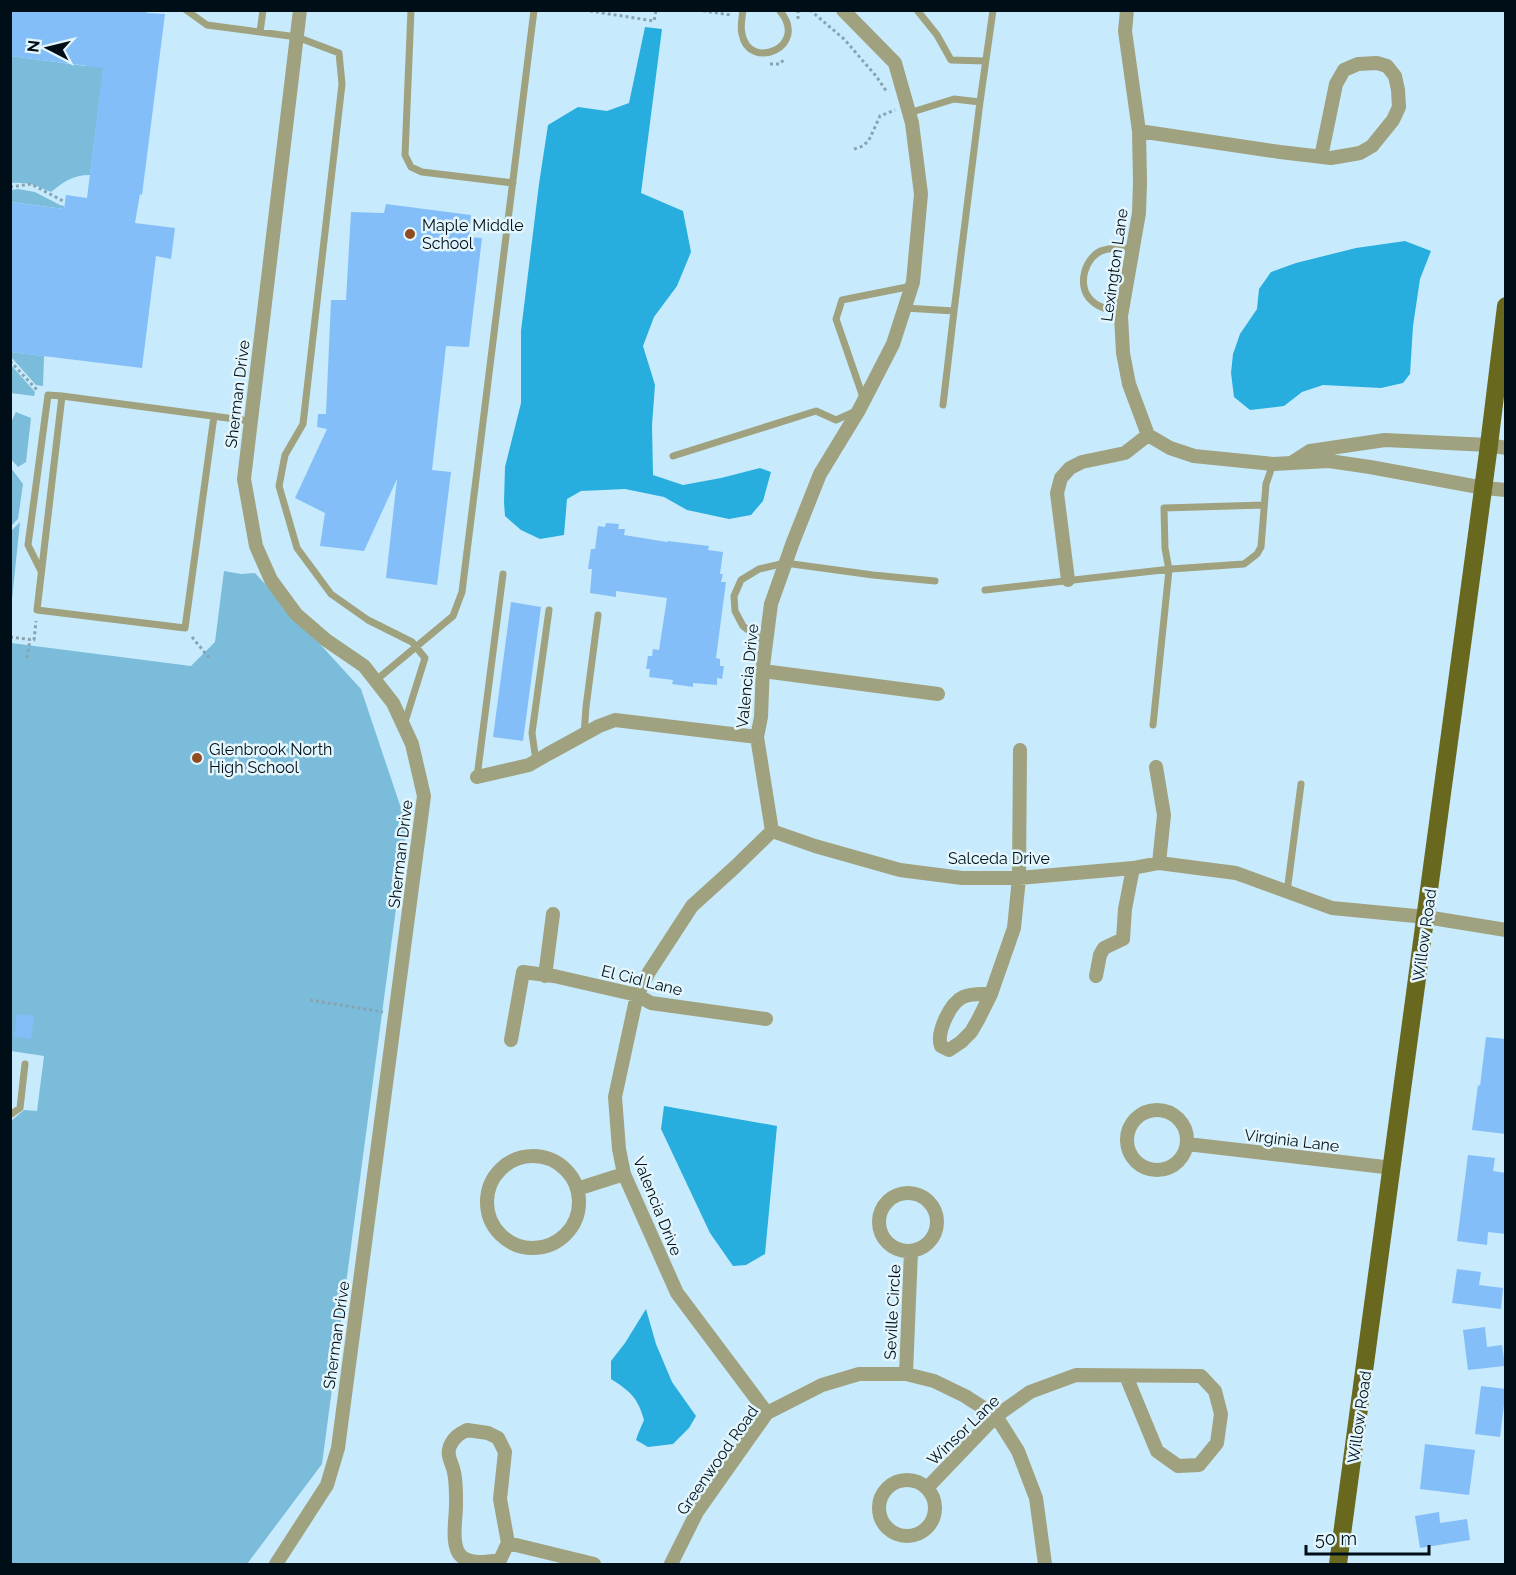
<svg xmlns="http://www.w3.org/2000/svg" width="1516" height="1575" font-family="Raleway,sans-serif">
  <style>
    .green { fill: #7bbcda }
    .water { fill: #27aede }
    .building { fill: #83bef8 }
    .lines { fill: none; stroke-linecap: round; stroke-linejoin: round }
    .path { stroke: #87a4b2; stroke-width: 3; stroke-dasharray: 3 3; stroke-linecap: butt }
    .service { stroke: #a0a17e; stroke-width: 7 }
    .minor { stroke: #a0a17e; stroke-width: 14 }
    .primary { stroke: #69681f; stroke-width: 18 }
    .poi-dot { fill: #914b22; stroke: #e3f5fd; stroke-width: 2 }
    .labels { text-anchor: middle; stroke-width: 5; stroke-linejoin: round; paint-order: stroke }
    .poi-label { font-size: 16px; fill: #000f17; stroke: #e3f5fd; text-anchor: start }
    .street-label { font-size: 16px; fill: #000f17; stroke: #e3f5fd }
  </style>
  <rect width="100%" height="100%" fill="#c7ebfc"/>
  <path class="green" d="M11,56l74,10 19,-2 -14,111c-17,0 -27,7 -39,17 -17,-7 -21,-10 -40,-9z
    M18,189l17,3 25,13 4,1v3l-53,-7v-12z
    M11,352l33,4 -1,30 -7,-1 -25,-28z
    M11,365l24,27 -1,4 -23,-3z
    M16,412l15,6 -5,44 -8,5 -8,-9 1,-36z
    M11,468l12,16 -5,35 -7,7z
    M20,522l-9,87v-78z
    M224,571l17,3 14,-1 106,116 46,137 -85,638 -75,100h-236v-443l13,-11 13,1 7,-55 -33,-5v-408l180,23 24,-24z"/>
  <path class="water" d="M645,27l17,2 -21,164 42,18 8,41 -14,34 -23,31 -11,29 12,39 -3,40 1,50 30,10 38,-7 39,-10 11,4 -8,29 -12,14 -22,4 -42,-9 -23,-13 -39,-8 -44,2 -14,8 -3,36 -24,4 -19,-9 -16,-14 -1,-14 1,-35 16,-64v-72l18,-147 9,-59 30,-18 29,4 22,-8z
    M1405,241l26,10 -11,28 -7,47 -3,48 -7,9 -22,5 -58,-3 -21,7 -18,14 -34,4 -16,-13 -3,-24 2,-19 7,-20 17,-25 2,-20 12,-17 25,-9 60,-15z
    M664,1106l113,20 -12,128 -19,11 -13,1 -23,-33 -49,-104z
    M646,1309l10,35 16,38 24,34 -7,12 -16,16 -25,3 -12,-7 2,-6 6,-14c-6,-22 -14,-29 -33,-41v-18l14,-18z"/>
  <path class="building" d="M10,10h137v3l18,1 -23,181 -2,-1 -5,29 40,5 -4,31 -15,-3 -14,112 -132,-16v-150l54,7 2,-14 21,3 16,-130 -93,-12z
    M386,204l85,11 -2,22 13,1 -13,109 -23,-1 -14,124 19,2 -14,113 -51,-7 11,-99 -33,72 -44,-5 5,-33 -30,-15 32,-69 -10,-2 1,-13h8l5,-114h15l5,-88 33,1z
    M606,523l13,1 -1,5h7l-1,6 43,7 1,-1 41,5 -1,4 15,2 -3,22h3l-2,8h5l-10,76 4,1v7h4l-2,13 -5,-1v7l-24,-2v4l-21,-3 1,-4 -24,-3 1,-8h-4l2,-13h4l1,-7 6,1 8,-52 -51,-7v6l-26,-4 2,-24h-4l3,-20h4l3,-23 7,1z
    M511,602l30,5 -18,134 -30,-4z
    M17,1014l17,2 -3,23 -17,-2z
    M1486,1037l20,2v95l-34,-4 6,-45 2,1z
    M1468,1155l27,3 -2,13 13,2v61l-18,-2 -1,13 -30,-4z
    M1457,1269l24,3 -2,13 24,3 -2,21 -49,-6z
    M1485,1327l2,20 15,-2 3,21 -37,4 -5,-40z
    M1481,1386l25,3 -6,48 -25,-3z
    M1425,1444l50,6 -6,45 -49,-6z
    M1439,1512l1,11 27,-4 3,21 -50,8 -5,-32z"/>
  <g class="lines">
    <path class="path" d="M584,10l70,11 2,-11
      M697,10l34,5
      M810,10l34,29 32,37 11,16
      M798,19v-9
      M770,64h10l5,-6
      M854,149l9,-3 6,-6 11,-24 15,-6
      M10,187l21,-3 34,18
      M10,361l28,30
      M10,637l24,3 2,-19
      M192,637l18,22
      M27,658l3,-18
      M310,1000l73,12"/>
    <path class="service" d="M186,10l21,15 90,12 42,16 3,31 -39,340 -18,31 -6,31 18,62 34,46 37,26 44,22 13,16 -21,67
      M411,10l-6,145 6,12 11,5 91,11
      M743,10c-1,8 -3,17 -1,24 7,38 68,13 38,-23
      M917,10l20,25 14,25 34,1
      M260,32l3,-22
      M909,113l45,-14 26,3 13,-92
      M905,308l49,3 26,-209
      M1121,313c-10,-3 -23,-5 -30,-13 -15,-14 -6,-45 13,-50 9,-3 20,-2 29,-2
      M863,397l-27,-78 6,-19 70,-14
      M943,405l11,-94
      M214,416l-29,212 -148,-18 25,-214 188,25
      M673,456l143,-45 20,9 18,-8
      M41,571l-13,-26 20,-150 14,1
      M985,590l186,-21 73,-5 13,-10 4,-7 5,-63 7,-20
      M766,641l-12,-6 -11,-9 -8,-15 -1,-15 7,-16 18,-11 26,-6 88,12 62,6
      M375,681l78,-65 9,-24 72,-582
      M1153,725l16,-155 -4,-22 -1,-40 100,-3
      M584,735l2,-28 12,-92
      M536,761l-4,-28 17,-123
      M477,777l26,-203
      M1287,892l14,-108
      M10,1115l10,-7 5,-44"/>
    <path class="minor" d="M1139,131l141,21 51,6 29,-5 12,-7 21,-26 6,-13 -1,-17 -3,-14 -8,-10 -10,-3 -19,1 -14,6 -8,14 -15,73
      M1148,435l22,13 24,8 79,8 56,-3 41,6 114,21 22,2
      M1293,462l17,-11 75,-11 104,5 17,3
      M1068,580l-11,-87 4,-15 9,-10 12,-6 43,-9 23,-18 -19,-51 -6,-31 -2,-37 18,-103 1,-31 -1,-51 -14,-100 2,-21
      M763,671l175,23
      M1156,767l8,48 -5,48
      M477,777l52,-12 19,-11 51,-28 16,-6 142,17
      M772,831l43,15 85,24 62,8h57l114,-10 26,-5 77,10 96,35 94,9 80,13
      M545,976l8,-62
      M1096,976l4,-21 4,-7 19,-9 2,-30 8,-41
      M991,994c-8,0 -20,-1 -28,3 -13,6 -27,36 -22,49l8,4 12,-8 10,-10 7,-12 13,-26 23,-66 5,-50 1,-128
      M511,1040l12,-68 31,4 83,19 14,8 115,16
      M1127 1140a30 30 0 1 1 60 0a30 30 0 1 1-60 0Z
      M1187,1144l206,24
      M487 1202a46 46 0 1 1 92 0a46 46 0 1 1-92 0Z
      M577,1189l47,-15
      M879 1222a29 29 0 1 1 58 0a29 29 0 1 1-58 0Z
      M906,1374l5,-123
      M767,1413l-90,-120 -53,-119 -5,-25 -4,-52 22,-102 12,-23 43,-66 43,-39 37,-36 -15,-94 4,-20 2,-51 8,-62 22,-62 27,-68 39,-64 34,-66 20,-62 8,-88 -9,-71 -17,-60 -52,-53
      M467,1430l21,3 10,5 7,14 -5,47 8,44 -8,17c-13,2 -31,5 -40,-5 -10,-12 -3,-40 -4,-55 0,-9 0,-19 -2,-28 -2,-10 -8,-16 -4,-26 4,-9 9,-12 17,-16z
      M879 1508a28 28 0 1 1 56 0a28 28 0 1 1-56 0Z
      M927,1488l69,-72 34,-24 46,-17 125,1 14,15 6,23 -4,29 -18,22 -21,1 -21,-15 -31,-75
      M508,1543l86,21
      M276,1564l51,-79 11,-37 86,-652 -12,-52 -19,-41 -29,-37 -38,-26 -30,-26 -25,-34 -15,-34 -12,-67 56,-469
      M671,1564l26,-52 70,-99 55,-28 37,-11h47l28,7 31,15 31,20 22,35 18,47 9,66"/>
    <path class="primary" d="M1338,1564l151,-1119 17,-139"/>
  </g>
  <g class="poi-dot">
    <circle cx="410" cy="234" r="6"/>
    <circle cx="197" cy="758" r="6"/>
  </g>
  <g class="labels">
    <g class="poi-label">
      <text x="422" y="231">Maple Middle<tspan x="422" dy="18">School</tspan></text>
      <text x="209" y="755">Glenbrook North<tspan x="209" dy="18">High School</tspan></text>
    </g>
    <g class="street-label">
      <text transform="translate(1114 265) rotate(-82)" y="6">Lexington Lane</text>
      <text transform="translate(237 394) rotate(-83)" y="6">Sherman Drive</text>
      <text transform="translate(747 676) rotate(-84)" y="6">Valencia Drive</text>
      <text transform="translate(400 854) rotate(-83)" y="6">Sherman Drive</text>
      <text x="999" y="864">Salceda Drive</text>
      <text transform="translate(1424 935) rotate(-82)" y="6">Willow Road</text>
      <text transform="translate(642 980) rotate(14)" y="6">El Cid Lane</text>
      <text transform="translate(1292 1140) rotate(7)" y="6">Virginia Lane</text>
      <text transform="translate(658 1206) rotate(68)" y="6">Valencia Drive</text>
      <text transform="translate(892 1312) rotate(-87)" y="6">Seville Circle</text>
      <text transform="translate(336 1335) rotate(-82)" y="6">Sherman Drive</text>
      <text transform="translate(1359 1417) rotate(-82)" y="6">Willow Road</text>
      <text transform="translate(963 1430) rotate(-44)" y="6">Winsor Lane</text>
      <text transform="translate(717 1460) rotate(-55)" y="6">Greenwood Road</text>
    </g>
  </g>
  <rect width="1516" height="1575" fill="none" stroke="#000f17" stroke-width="24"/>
  <g transform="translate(48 48) rotate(277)" stroke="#e3f5fd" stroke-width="4.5" paint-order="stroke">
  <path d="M0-4.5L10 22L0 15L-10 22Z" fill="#000f17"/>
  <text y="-9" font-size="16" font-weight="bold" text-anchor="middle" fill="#000f17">N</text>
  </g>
  <path d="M1306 1545v9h123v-9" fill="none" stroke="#000f17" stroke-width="3"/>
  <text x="1315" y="1545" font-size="18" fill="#000f17" stroke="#e3f5fd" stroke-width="4.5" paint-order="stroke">50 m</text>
</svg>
